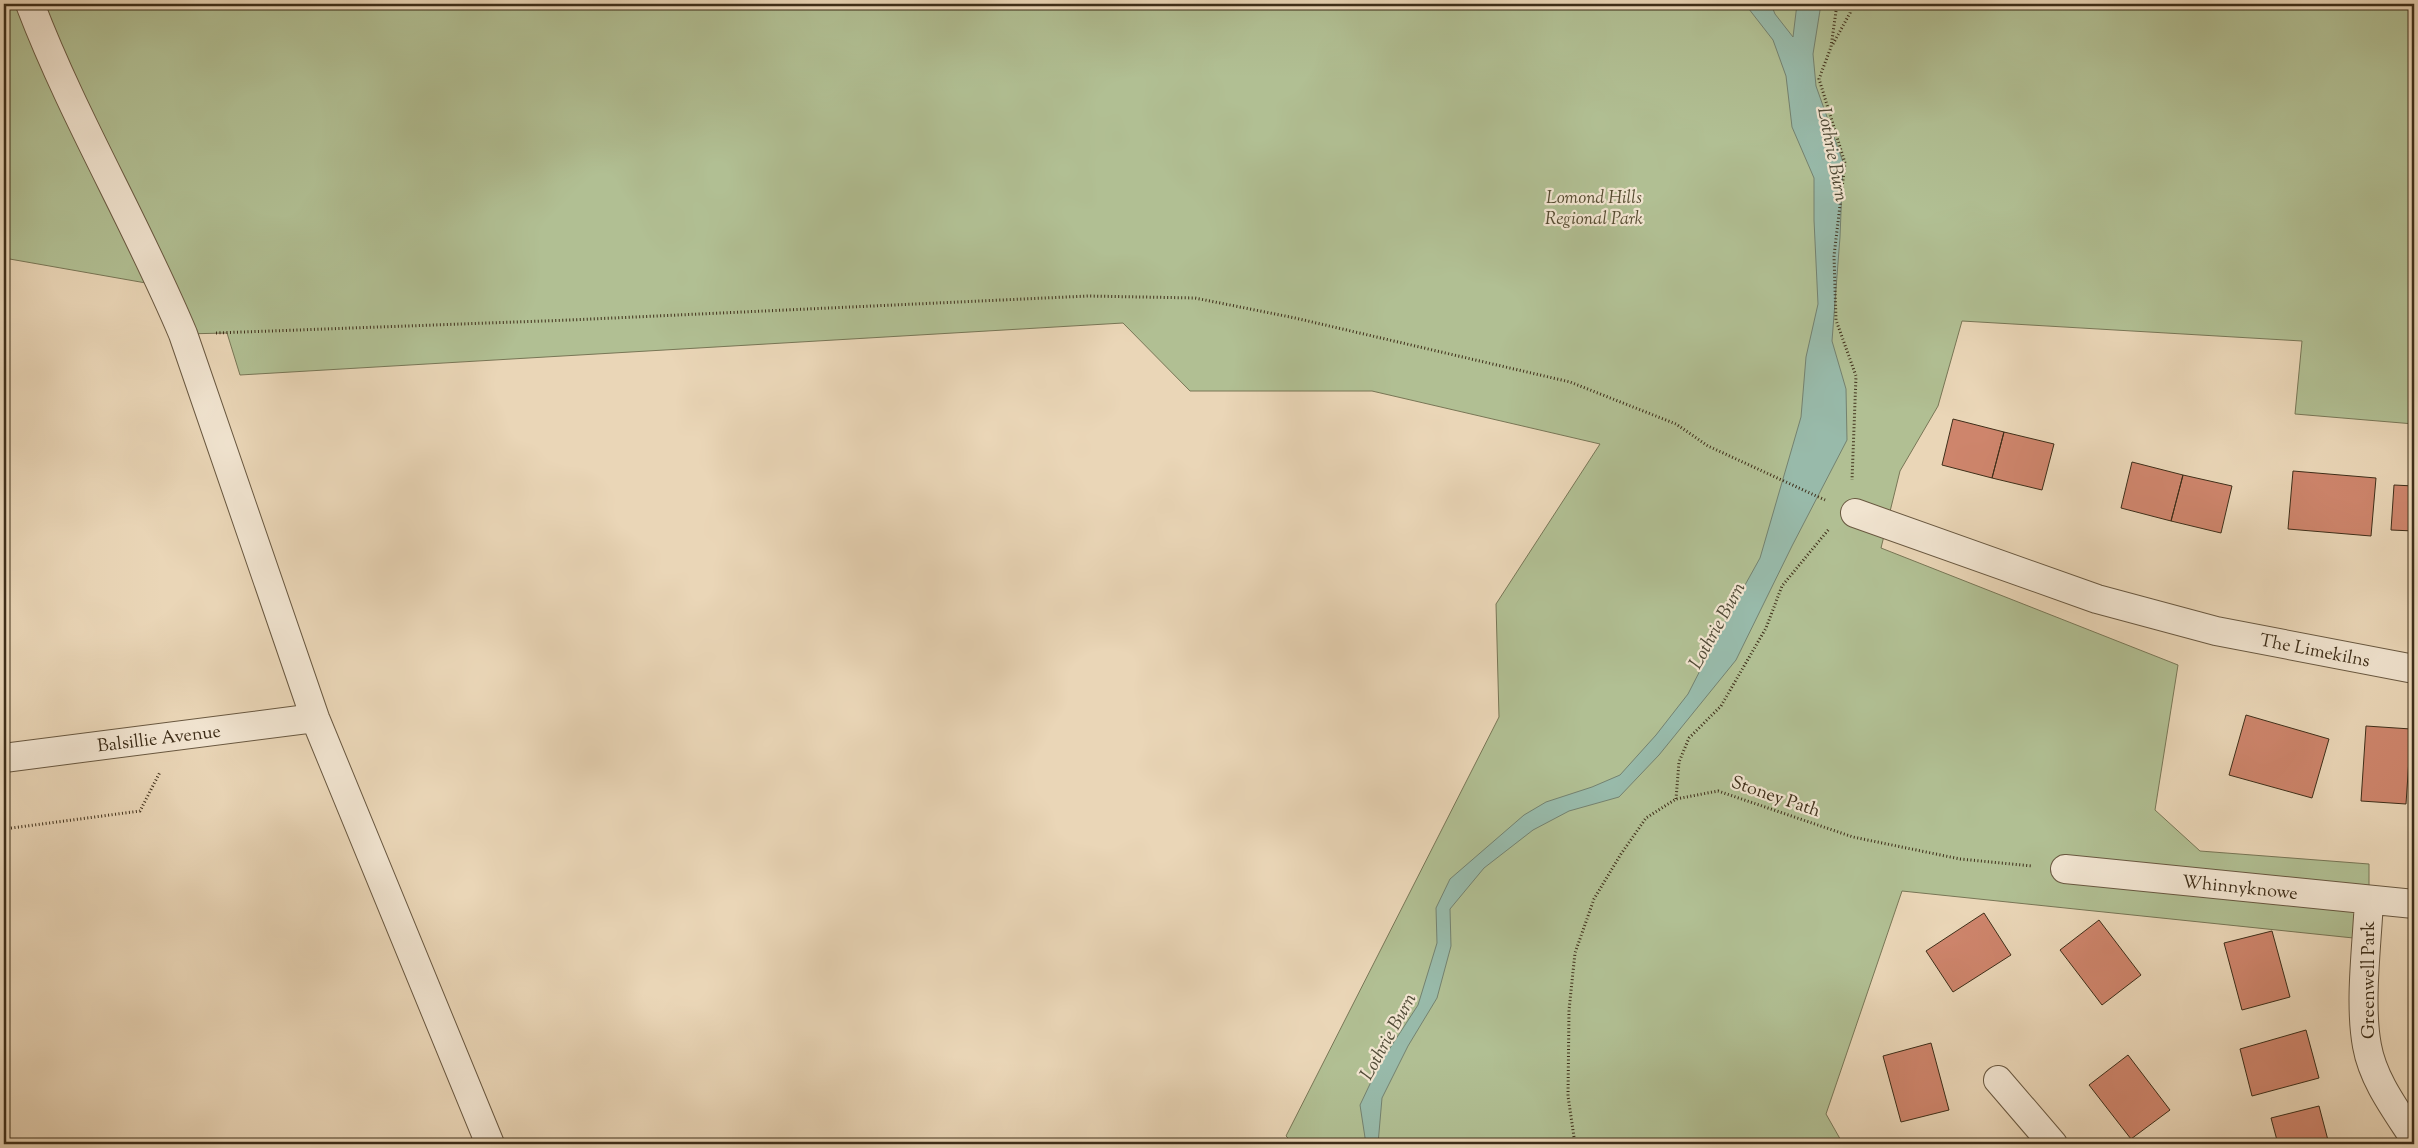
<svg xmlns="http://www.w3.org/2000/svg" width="2418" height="1148" font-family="'Sorts Mill Goudy',serif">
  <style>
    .green { fill: #b1bf93; stroke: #787656 }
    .water { fill: #98baaa; stroke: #748270 }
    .building { fill: #ce856c; stroke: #3e2e19 }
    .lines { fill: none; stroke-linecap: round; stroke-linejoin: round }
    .minor-casing { stroke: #695840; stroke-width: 30 }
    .path { stroke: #3e2e19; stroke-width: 3; stroke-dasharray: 1 2.5; stroke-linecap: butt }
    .minor { stroke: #f1e4d0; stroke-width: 28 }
    .labels { text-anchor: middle; stroke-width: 4.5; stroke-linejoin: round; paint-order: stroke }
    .park-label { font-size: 18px; font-style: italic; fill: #554b31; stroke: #f1e4d0 }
    .street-label { font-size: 18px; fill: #3e2e19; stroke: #f1e4d0 }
    .water-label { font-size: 19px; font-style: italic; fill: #504a36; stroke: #f1e4d0 }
  </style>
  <rect width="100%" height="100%" fill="#ead6b7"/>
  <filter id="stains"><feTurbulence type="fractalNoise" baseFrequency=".004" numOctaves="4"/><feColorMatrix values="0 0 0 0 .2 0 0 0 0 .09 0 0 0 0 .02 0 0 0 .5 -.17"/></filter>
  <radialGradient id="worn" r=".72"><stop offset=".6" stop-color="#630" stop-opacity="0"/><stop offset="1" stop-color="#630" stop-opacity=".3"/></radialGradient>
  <path class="green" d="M4,4h2410v420l-119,-10 7,-73 -340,-20 -24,85 -38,65 -19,77 297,117 -23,145 45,41 169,13v36l-6,39 -461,-48 -76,223 17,30h-549l-8,-8 213,-419 -3,-113 104,-160 -228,-53h-182l-67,-68 -883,52 -13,-42 -44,1 -20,-48 -159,-28z"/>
  <path class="water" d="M1745,4h26l4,10 18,23 4,-33h24l-8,50 3,32 27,76 -3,75 -8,104 14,48 1,51 -55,106 -56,114 -77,95 -40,42 -50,14 -36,19 -49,38 -34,41 1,37 -14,52 -29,48 -26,52 -4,46h-12l-6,-39 19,-40 39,-60 19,-62 -1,-35 14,-29 74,-64 22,-13 46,-15 28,-12 36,-40 32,-41 42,-82 30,-54 41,-141 5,-60 12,-53 -4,-84v-42l-22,-51 -6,-51 -13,-36z"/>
  <path class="building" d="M1953,419l51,13 -12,46 -50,-13z
    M2004,432l50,12 -12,46 -50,-12z
    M2132,462l51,13 -12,46 -50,-13z
    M2293,471l83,7 -5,58 -83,-7z
    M2183,475l49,11 -11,47 -50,-12z
    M2394,485l20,1v45l-23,-1z
    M2246,715l83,24 -17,59 -83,-23z
    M2366,726l45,3 -5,75 -45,-3z
    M1984,913l27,42 -58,37 -27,-41z
    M2099,920l42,55 -39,30 -42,-55z
    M2272,931l18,66 -48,13 -18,-67z
    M2306,1030l13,48 -67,18 -12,-47z
    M1931,1043l18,67 -48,12 -18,-66z
    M2128,1055l42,55 -39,29 -42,-54z
    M2319,1106l10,38h-51l-7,-26z"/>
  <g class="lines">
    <defs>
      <path id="minor" d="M30,4c43,113 106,218 153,330l132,384 175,426
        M1855,513l242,86 119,32 198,38
        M4,758l311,-40
        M2065,869l349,35
        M2369,900c-2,45 -10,103 -2,146 6,34 29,64 47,92
        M1998,1080l55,64"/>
    </defs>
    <use href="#minor" class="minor-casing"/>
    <path class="path" d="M1837,4l-6,43 -12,32 26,84 -11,93 2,64 20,56 -4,104
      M1833,44l17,-31 1,-9
      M216,333l354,-13 518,-24 107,2 100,20 275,64 106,42 32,22 117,54
      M1676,799l3,-37 10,-24 32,-32 45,-78 16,-42 47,-57
      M4,829l136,-18 20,-39
      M1575,1144l-7,-48 1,-86 6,-57 19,-54 27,-45 25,-36 30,-19 42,-8 135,46 107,22 72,7"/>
    <use href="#minor" class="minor"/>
  </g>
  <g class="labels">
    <g class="park-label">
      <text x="1594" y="203">Lomond Hills<tspan x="1594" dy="21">Regional Park</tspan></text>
    </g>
    <g class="street-label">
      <text transform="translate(2315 650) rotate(11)" y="6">The Limekilns</text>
      <text transform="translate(159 738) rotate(-7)" y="6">Balsillie Avenue</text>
      <text transform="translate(1776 796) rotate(19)" y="6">Stoney Path</text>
      <text transform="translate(2240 887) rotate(6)" y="6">Whinnyknowe</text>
      <text transform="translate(2368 980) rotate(-90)" y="6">Greenwell Park</text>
    </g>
    <g class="water-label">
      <text transform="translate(1834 154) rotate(79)" y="7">Lothrie Burn</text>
      <text transform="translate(1716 625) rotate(-61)" y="7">Lothrie Burn</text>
      <text transform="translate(1387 1036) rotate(-61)" y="7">Lothrie Burn</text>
    </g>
  </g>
  <rect width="2418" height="1148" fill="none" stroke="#ead6b7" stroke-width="20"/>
  <rect x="5" y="5" width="2408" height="1138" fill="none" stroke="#3e2e19" stroke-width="2.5"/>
  <rect x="10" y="10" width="2398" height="1128" fill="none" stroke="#3e2e19"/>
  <rect width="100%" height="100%" filter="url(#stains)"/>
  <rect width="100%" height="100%" fill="url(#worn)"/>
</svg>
